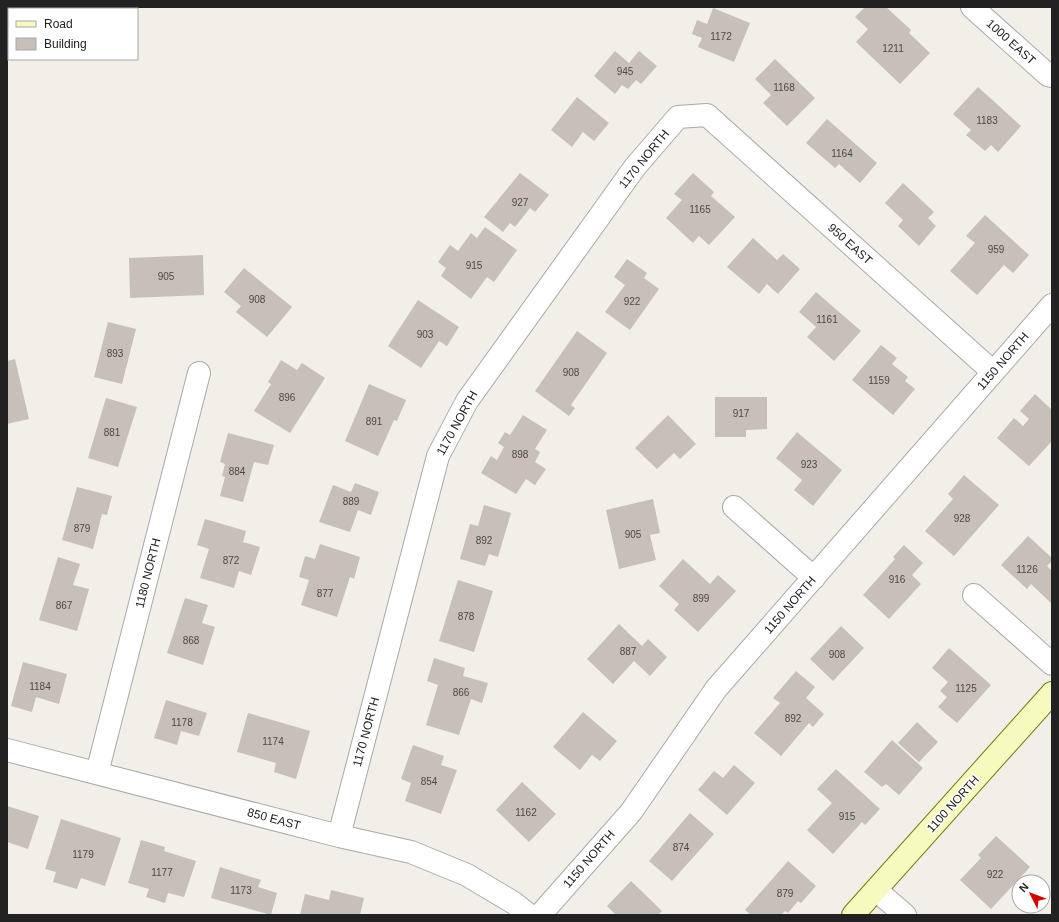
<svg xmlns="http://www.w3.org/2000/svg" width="1059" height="922" font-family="Arial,sans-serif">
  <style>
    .building { fill: #c7bfb8 }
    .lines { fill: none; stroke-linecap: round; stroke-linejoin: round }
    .street-casing { stroke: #a9a9a9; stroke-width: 24 }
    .secondary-casing { stroke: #707d05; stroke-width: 24 }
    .street { stroke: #fff; stroke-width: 22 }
    .secondary { stroke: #f7fabf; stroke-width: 22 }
    .labels { text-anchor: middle; stroke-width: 3; stroke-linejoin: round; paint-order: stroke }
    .number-label { font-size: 10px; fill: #4b4948 }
    .street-label { font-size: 12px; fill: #222; stroke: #fff }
  </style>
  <rect width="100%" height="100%" fill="#f2efe9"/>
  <path class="building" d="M865,7h21l25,23 -2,3 21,20 -30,31 -44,-42 12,-13 -13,-12z
    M713,8l37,15 -16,39 -36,-15 4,-9 -10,-4 5,-14 10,4z
    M615,51l14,12 10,-12 18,15 -16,18 -5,-4 -8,9 -6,-4 -7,9 -21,-18z
    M775,59l40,39 -28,28 -24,-23 8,-8 -16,-16z
    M978,87l43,39 -23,26 -7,-7 -6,6 -19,-16 5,-5 -18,-16z
    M577,97l32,26 -15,18 -11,-9 -11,15 -21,-17z
    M827,119l50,44 -17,20 -21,-19 -4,4 -29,-25z
    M520,173l29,22 -14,17 -5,-4 -15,19 -5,-4 -7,9 -19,-15z
    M693,173l21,19 -3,4 24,21 -26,28 -10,-9 -6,7 -27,-25 16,-18 -8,-6z
    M903,183l31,29 -6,6 8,8 -17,20 -21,-20 5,-6 -18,-17z
    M985,215l44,40 -16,18 -9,-8 -27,30 -27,-24 25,-28 -9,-7z
    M485,227l32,23 -23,32 -7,-5 -16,22 -30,-23 5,-8 -8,-6 12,-17 8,6 13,-18 6,5z
    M753,238l24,22 6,-6 17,15 -22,25 -11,-10 -8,10 -32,-27z
    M203,255l1,40 -74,3 -1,-40z
    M627,259l20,14 -3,5 15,11 -29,41 -25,-18 20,-27 -11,-8z
    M244,268l48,39 -25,30 -31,-25 5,-6 -17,-14z
    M816,292l45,39 -27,30 -27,-24 9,-10 -17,-15z
    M418,300l41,27 -12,19 -8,-5 -18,27 -33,-22z
    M108,322l28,7 -14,55 -28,-7z
    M577,331l30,22 -36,52 4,3 -6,8 -34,-25z
    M881,345l16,13 -5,6 16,13 -3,4 10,8 -22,26 -41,-35z
    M15,359l14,60 -22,5v-63z
    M281,360l16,10 5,-7 23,15 -35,55 -36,-22 17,-27 -3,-2z
    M369,384l37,16 -9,21 -3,-1 -16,36 -33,-15z
    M1035,394l17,16v31l-23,25 -32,-28 17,-20 9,8 6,-7 -9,-8z
    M715,397h52v32l-21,1v7h-31z
    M106,398l31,9 -19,60 -30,-9z
    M523,415l24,15 -12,19 5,3 -5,10 11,7 -11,16 -9,-6 -10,15 -35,-21 10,-17 6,4 7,-13 -6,-4 7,-11 5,3z
    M668,415l28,29 -16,15 -6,-6 -17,16 -22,-21z
    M797,432l45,38 -29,36 -19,-16 8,-10 -26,-22z
    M228,433l46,12 -6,20 -14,-3 -11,40 -23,-6 5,-19 -3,-1 3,-12 -5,-2z
    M964,475l35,30 -45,51 -29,-25 28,-32 -5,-5z
    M355,483l24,9 -8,23 -13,-5 -8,22 -31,-10 14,-37 18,7z
    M77,487l35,9 -5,19 -5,-1 -9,35 -31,-9z
    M653,499l7,34 -10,2 6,25 -37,9 -13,-59z
    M484,505l27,8 -13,44 -9,-3 -4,12 -25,-7 10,-35 8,2z
    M205,519l41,12 -3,11 17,5 -9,28 -12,-4 -5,17 -34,-10 9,-29 -12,-4z
    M1028,536l24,22v3l-5,5 5,5v33l-21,-20 -4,5 -26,-24z
    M320,544l40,13 -6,22 -4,-2 -13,40 -36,-12 8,-25 -10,-3 6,-21 10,3z
    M904,545l19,18 -11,12 9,9 -32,35 -26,-24 32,-36 -2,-2z
    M58,557l22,7 -7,21 16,4 -12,42 -38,-11z
    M683,559l27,25 8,-9 18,16 -38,41 -24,-22 5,-6 -20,-18z
    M458,580l35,11 -19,61 -35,-11z
    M185,598l23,7 -6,18 13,4 -12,38 -36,-12z
    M619,624l23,22 6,-7 19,18 -17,19 -16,-15 -21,23 -26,-25z
    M841,626l23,22 -31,33 -23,-22z
    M949,648l42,37 -34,38 -19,-16 9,-10 -7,-6 8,-9 -16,-14z
    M434,658l31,10 -2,8 25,7 -6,20 -11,-4 -12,36 -33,-10 12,-40 -11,-4z
    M23,662l44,12 -8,30 -23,-7 -4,15 -21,-6z
    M796,671l19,16 -9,11 18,16 -11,13 -4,-4 -28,33 -27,-23 26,-30 -7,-5z
    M166,700l41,13 -8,23 -18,-5 -4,14 -23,-7z
    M583,712l34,29 -17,20 -8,-6 -12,15 -27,-23z
    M248,713l62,18 -14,48 -22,-7 2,-9 -39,-11z
    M917,722l21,20 -19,20 -21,-19z
    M892,740l31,28 -24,27 -13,-11 -4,3 -18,-15z
    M413,745l31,11 -3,9 16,5 -16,44 -36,-13 6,-18 -10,-4z
    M734,765l21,18 -28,32 -29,-25 16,-19 9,7z
    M836,769l44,40 -15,16 -3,-3 -29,32 -26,-24 25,-27 -15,-14z
    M522,782l34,32 -27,28 -33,-32z
    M7,806l32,10 -11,33 -21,-7z
    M690,813l24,21 -42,47 -23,-20z
    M61,819l60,19 -16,48 -24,-8 -4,11 -24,-7 3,-10 -11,-3z
    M996,836l34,31 -39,42 -31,-29 21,-22 -3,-3z
    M141,840l24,7 -1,4 32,10 -12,36 -16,-4 -3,10 -19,-6 3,-8 -21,-6z
    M788,861l28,25 -15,17 -3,-2 -10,12 -3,-2 -4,4h-30l-6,-5z
    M220,867l41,13 -3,7 19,6 -6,22 -60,-17z
    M631,881l31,30 -4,4h-42l-9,-9z
    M331,890l33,8 -4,17h-60l5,-21 24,6z"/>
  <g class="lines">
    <defs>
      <path id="street" d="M972,7l76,68 4,1
        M734,507l80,71
        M974,595l78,69
        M7,750l332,86 72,16 56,23 47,28 15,12
        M97,773l102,-400
        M339,836l99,-380 29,-55 168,-234 43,-50 29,-2 286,257
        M876,890l29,25
        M540,915l91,-103 85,-123 336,-384"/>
      <path id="secondary" d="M853,915l199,-222"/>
    </defs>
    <use href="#street" class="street-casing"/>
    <use href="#secondary" class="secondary-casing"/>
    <use href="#street" class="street"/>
    <use href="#secondary" class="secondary"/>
  </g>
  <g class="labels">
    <g class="number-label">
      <text x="721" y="40">1172</text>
      <text x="893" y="52">1211</text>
      <text x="625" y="75">945</text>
      <text x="784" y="91">1168</text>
      <text x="987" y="124">1183</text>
      <text x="842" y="157">1164</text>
      <text x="520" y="206">927</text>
      <text x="700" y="213">1165</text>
      <text x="996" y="253">959</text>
      <text x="474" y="269">915</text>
      <text x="166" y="280">905</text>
      <text x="257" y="303">908</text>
      <text x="632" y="305">922</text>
      <text x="827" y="323">1161</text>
      <text x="425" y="338">903</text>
      <text x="115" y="357">893</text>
      <text x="571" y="376">908</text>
      <text x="879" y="384">1159</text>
      <text x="287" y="401">896</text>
      <text x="741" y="417">917</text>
      <text x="374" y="425">891</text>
      <text x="112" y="436">881</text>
      <text x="520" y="458">898</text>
      <text x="809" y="468">923</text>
      <text x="237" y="475">884</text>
      <text x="351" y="505">889</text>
      <text x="962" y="522">928</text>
      <text x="82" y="532">879</text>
      <text x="633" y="538">905</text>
      <text x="484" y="544">892</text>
      <text x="231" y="564">872</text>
      <text x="1027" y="573">1126</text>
      <text x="897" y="583">916</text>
      <text x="325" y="597">877</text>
      <text x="701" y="602">899</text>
      <text x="64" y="609">867</text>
      <text x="466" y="620">878</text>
      <text x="191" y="644">868</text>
      <text x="628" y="655">887</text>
      <text x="837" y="658">908</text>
      <text x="40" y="690">1184</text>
      <text x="966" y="692">1125</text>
      <text x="461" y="696">866</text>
      <text x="793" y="722">892</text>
      <text x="182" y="726">1178</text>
      <text x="273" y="745">1174</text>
      <text x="429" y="785">854</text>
      <text x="526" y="816">1162</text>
      <text x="847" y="820">915</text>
      <text x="681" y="851">874</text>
      <text x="83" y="858">1179</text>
      <text x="162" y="876">1177</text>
      <text x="995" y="878">922</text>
      <text x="241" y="894">1173</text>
      <text x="785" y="897">879</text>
    </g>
    <g class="street-label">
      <text transform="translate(1011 42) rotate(42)" y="4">1000 EAST</text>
      <text transform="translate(644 159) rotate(-51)" y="4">1170 NORTH</text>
      <text transform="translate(850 244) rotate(42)" y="4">950 EAST</text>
      <text transform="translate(1003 361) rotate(-49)" y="4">1150 NORTH</text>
      <text transform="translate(457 423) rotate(-61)" y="4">1170 NORTH</text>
      <text transform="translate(148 573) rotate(-76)" y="4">1180 NORTH</text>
      <text transform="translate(790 605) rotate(-49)" y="4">1150 NORTH</text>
      <text transform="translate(366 732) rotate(-75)" y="4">1170 NORTH</text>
      <text transform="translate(953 804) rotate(-48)" y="4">1100 NORTH</text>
      <text transform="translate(274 819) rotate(15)" y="4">850 EAST</text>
      <text transform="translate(589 859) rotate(-49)" y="4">1150 NORTH</text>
    </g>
  </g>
  <rect width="1059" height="922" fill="none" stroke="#222222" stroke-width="16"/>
  <rect x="8" y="8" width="130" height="52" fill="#ffffff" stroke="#a7a7a7"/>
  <rect x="16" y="21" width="20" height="6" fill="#f7fabf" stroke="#a7a7a7"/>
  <text x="44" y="28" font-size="12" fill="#222222">Road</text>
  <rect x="16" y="38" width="20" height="12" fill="#c7bfb8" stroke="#a7a7a7"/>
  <text x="44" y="48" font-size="12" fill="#222222">Building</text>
  <g transform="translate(1031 894) rotate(312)"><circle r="19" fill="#ffffff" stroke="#a7a7a7"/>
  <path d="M0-3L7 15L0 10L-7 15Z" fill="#d40000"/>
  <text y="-6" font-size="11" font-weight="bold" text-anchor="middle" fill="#222222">N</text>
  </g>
</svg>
